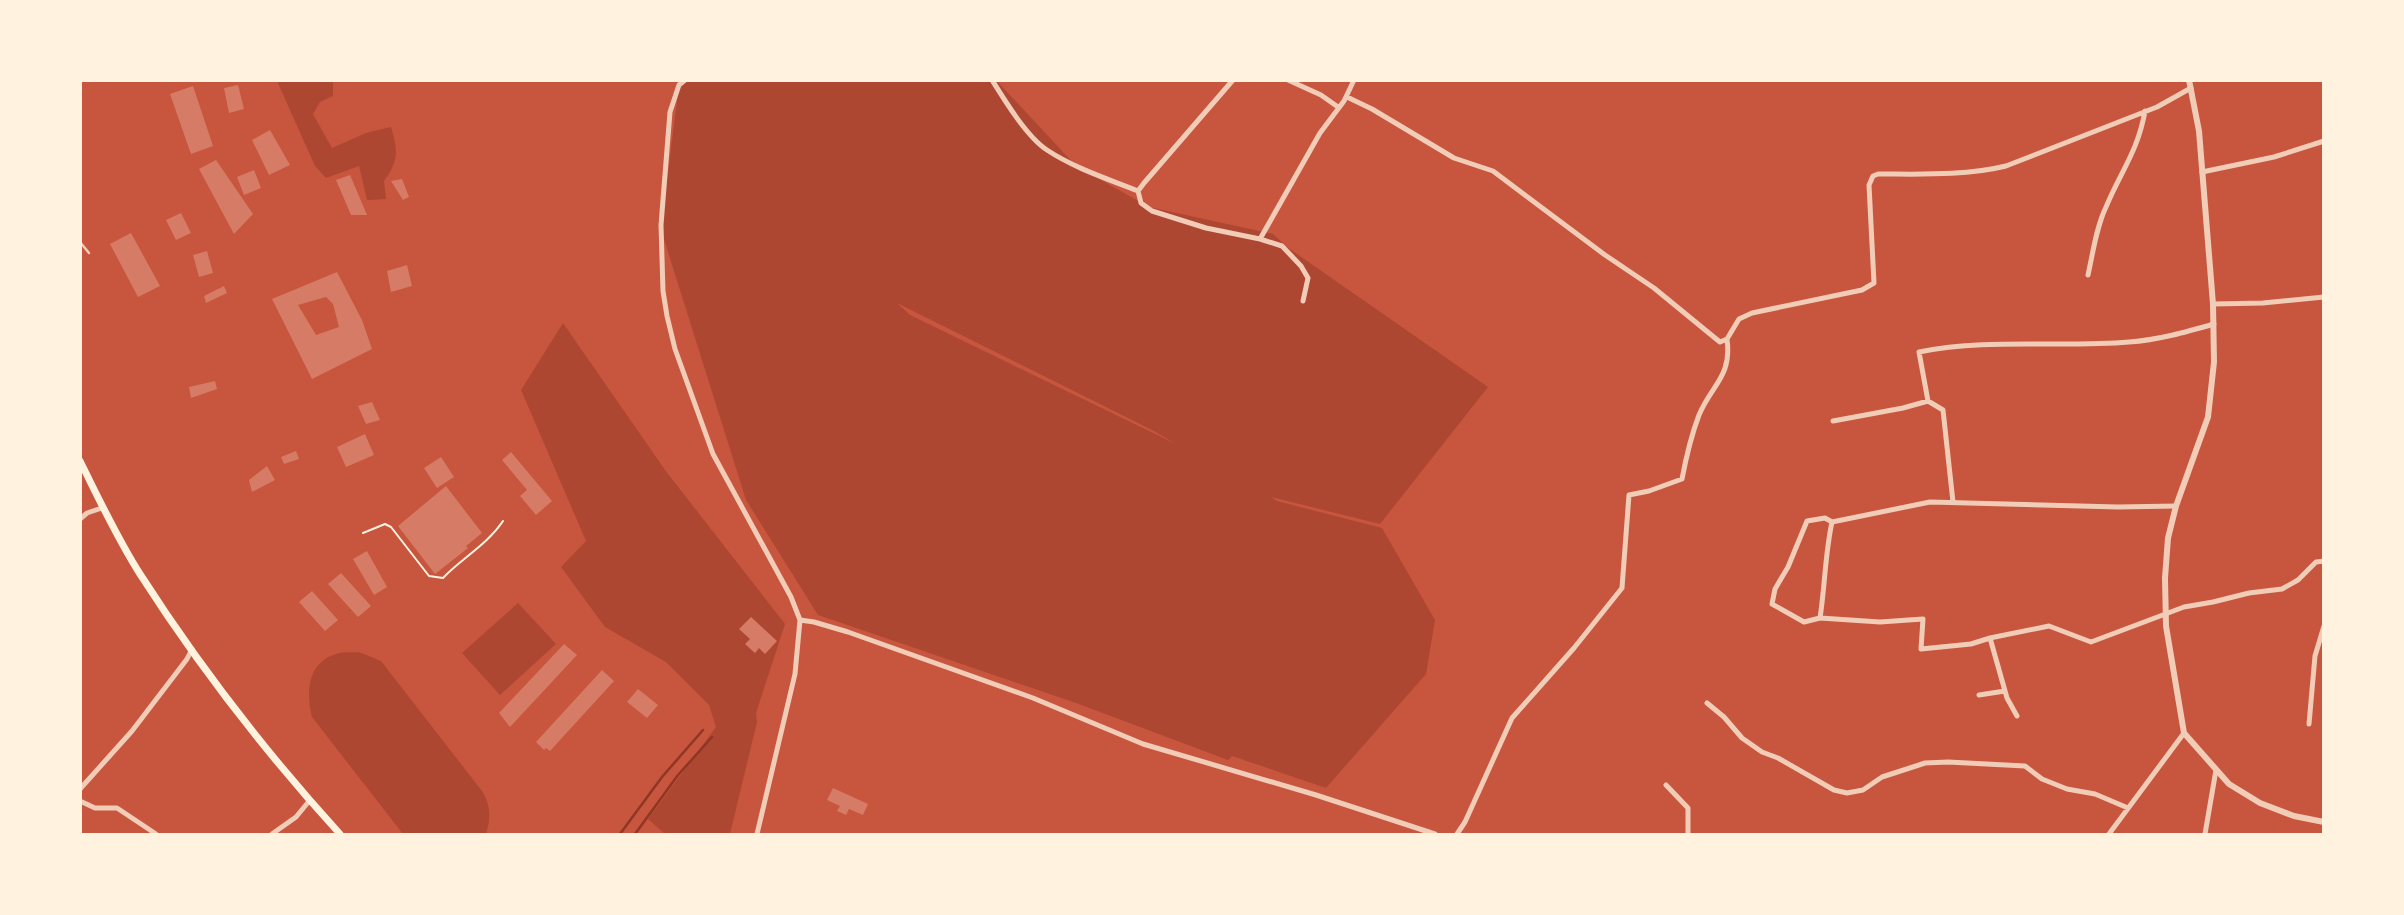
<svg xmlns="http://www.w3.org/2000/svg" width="2404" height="915" font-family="Manrope,sans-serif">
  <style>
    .green { fill: #ae4732; fill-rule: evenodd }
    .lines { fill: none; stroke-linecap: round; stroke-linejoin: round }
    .stream { stroke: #8f3625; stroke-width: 2.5 }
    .building { fill: #d67c66; fill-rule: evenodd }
    .path { stroke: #fff3e0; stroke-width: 2 }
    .service { stroke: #f1ccb7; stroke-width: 2.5 }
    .minor { stroke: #f1ccb7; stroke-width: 5 }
    .tertiary { stroke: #f1ccb7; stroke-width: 6 }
    .secondary { stroke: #fff3e0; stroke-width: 7 }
  </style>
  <rect width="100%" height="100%" fill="#c8553d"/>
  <path class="green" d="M996,80l80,86 73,41 124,27 14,13 201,140 -108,137 -109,-27 6,4 105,27 53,92 -9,54 -100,114 -94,-32 -4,4 -152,-57 -258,-88 -72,-115 -88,-280h4l17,-135 5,-4zM897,303l257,128 22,13 -266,-129z
    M277,81h56v15l-13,6 -7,12 19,34 34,-15 25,-6c7,24 8,33 -7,54l2,18 -19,1 -8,-34 -33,12 -11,-12z
    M563,323l102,147 120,154 -29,89 1,9 -27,112h-65l-17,-15 68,-92 -7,-22 -43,-43 -61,-35 -44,-60 25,-26 -65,-151z
    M518,603l38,41 -56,51 -38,-42z
    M359,652l22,9 101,130c9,14 9,27 4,43h-83l-91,-117c-6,-24 -5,-54 24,-63 7,-3 16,-1 23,-2z"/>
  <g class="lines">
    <path class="stream" d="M620,834l42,-57 41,-47
      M635,834l43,-59 34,-38"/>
  </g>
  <path class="building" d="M238,85l6,24 -15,4 -5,-25z
    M193,86l20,60 -22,8 -21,-60z
    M270,130l20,35 -21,10 -17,-35z
    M216,160l37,54 -19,20 -35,-65z
    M254,170l7,18 -17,7 -7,-18z
    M350,175l17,40h-16l-15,-35z
    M402,179l7,18 -6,3 -12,-19z
    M181,213l10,20 -15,7 -10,-20z
    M131,233l29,53 -22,11 -28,-53z
    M207,251l6,22 -14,4 -6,-22z
    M407,265l5,21 -21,6 -4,-21z
    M337,272l25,48 10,29 -60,30 -40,-80zM326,297l7,7 6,23 -23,8 -18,-30z
    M224,286l3,7 -21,10 -2,-7z
    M215,381l2,8 -26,9 -2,-11z
    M372,402l8,18 -14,4 -8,-18z
    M365,434l9,21 -28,12 -9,-20z
    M296,451l3,8 -15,5 -3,-7z
    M511,452l41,49 -16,14 -16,-19 7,-6 -25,-30z
    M441,457l13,20 -17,11 -13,-20z
    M267,466l8,14 -23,12 -3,-12z
    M446,486l36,47 -16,13 2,2 -33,26 -37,-48z
    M367,551l20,36 -13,8 -21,-36z
    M341,573l30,33 -13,11 -30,-33z
    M312,591l26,29 -13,11 -26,-29z
    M751,617l26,24 -12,13 -6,-6 -4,5 -10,-9 5,-5 -11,-10z
    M564,644l13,11 -67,72 -11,-14z
    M602,670l12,11 -64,70 -4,-3 -2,2 -8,-8z
    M638,689l20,16 -11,13 -20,-16z
    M833,788l35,16 -5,11 -14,-6 -3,6 -9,-4 3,-5 -13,-6z"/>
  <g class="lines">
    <path class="path" d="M363,533l22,-9 6,3 38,49 14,2c19,-20 44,-33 60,-57"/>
    <path class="service" d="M80,242l9,11"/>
    <path class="minor" d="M685,80l-6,5 -9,27 -9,113 2,66 4,25 8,33 38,105 78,143 9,23 -5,54 -38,160
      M992,80c13,21 35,57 55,70 27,18 61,29 91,41
      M1233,80l-89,103 -6,8 3,12 11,8 54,17 54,11 22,7 19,20 7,12 -5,23
      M1288,80l33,15 17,12
      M1347,97l25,12 82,49 39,13 112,84 49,33 61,50 5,4 7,-3
      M2202,172l72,-15 50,-16
      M1260,239l60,-106 24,-32 10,-21
      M2088,275c5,-22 8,-47 18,-68 15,-36 32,-56 39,-96
      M2213,304l50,-1 61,-6
      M1833,421l70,-13 25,-7
      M1953,502l-10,-92 -15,-9 -9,-49c70,-14 140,-4 210,-10 29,-2 57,-10 85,-18
      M80,519l7,-6 15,-5
      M1832,522l-7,-4 -18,3 -19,46 -13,22 -3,15 32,18 16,-4c5,-32 5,-64 12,-96l98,-20 188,5 58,-1
      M1820,618l60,4 43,-3 -2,30 50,-5 19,-6
      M800,620l14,2 34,10 185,66 110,46 173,51 119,39
      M1979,695l26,-4
      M1707,703l17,14 18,21 20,14 16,6 56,32 13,3 16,-3 19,-13 43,-14 23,-1 77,4 17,13 25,10 28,5 33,14
      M2017,716l-10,-18 -17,-60 59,-12 42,16 93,-35 29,-5 36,-9 33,-4 16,-9 18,-18 8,-1
      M2309,724l6,-68 9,-30
      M1666,785l22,23v26
      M80,789l52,-58 55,-72 5,-10
      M80,801l15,7h22l39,26
      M272,834l24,-17 14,-17
      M1457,834l8,-12 47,-104 62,-70 48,-60 7,-93 20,-4 33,-12c4,-21 9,-43 17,-64 13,-31 33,-38 28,-76l12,-20 13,-6 110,-23 12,-7 -5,-98 4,-9 5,-2c42,0 87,2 128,-8l151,-59 34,-19
      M2109,834l75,-101
      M2205,834l11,-64"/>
    <path class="tertiary" d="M2189,80l10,51 14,173 1,58 -6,55 -32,89 -8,32 -3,40 1,48 18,107 45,51 31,19 34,13 30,6"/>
    <path class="secondary" d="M80,461c19,38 37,77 60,113 59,92 127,180 200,260"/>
  </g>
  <rect width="2404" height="915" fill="none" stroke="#fff3e0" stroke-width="164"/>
</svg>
